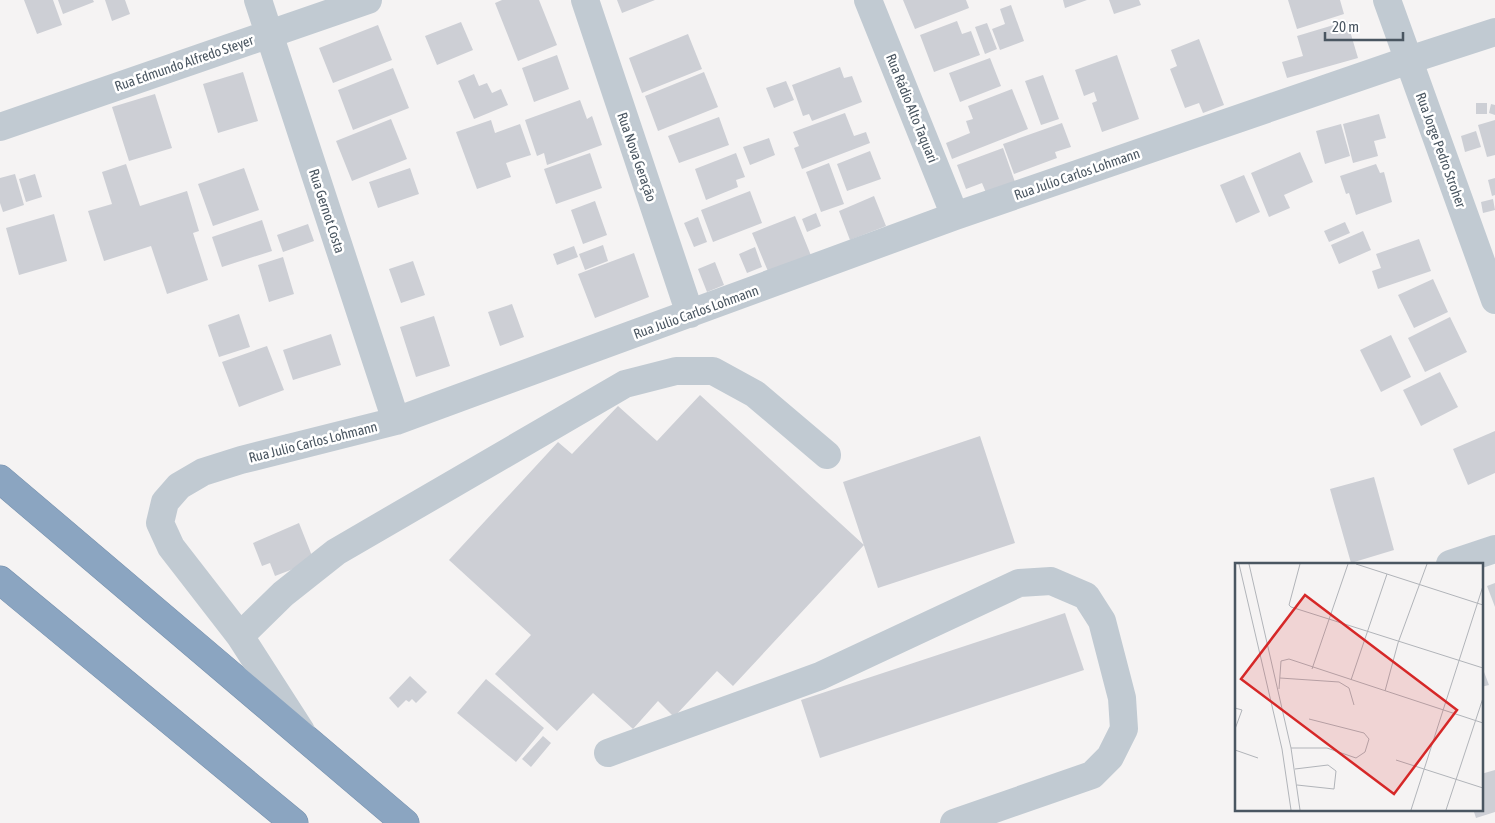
<svg xmlns="http://www.w3.org/2000/svg" width="1495" height="823" font-family="'Asap Condensed',sans-serif">
  <style>
    .building { fill: #cdcfd5 }
    .lines { fill: none; stroke-linecap: round; stroke-linejoin: round }
    .highway-casing { stroke: #7690ad; stroke-width: 29 }
    .minor { stroke: #c1cad2; stroke-width: 28 }
    .highway { stroke: #8ba5c1; stroke-width: 28 }
    .labels { text-anchor: middle; stroke-width: 5; stroke-linejoin: round; paint-order: stroke }
    .street-label { font-size: 14px; fill: #4a5661; stroke: #fff }
    .inset-road { fill: none; stroke: #b1b4b9; stroke-width: 1 }
    .view { fill: #d62828; fill-opacity: 0.15; stroke: #d62828; stroke-width: 2.5 }
    .inset-edge { fill: none; stroke: #4a5661; stroke-width: 2.5 }
  </style>
  <rect width="100%" height="100%" fill="#f5f3f3"/>
  <path class="building" d="M24,0h29l9,25 -25,9z
    M58,0h35l1,2 -31,12z
    M105,0h20l5,14 -18,7z
    M502,0h37l18,45 -39,16 -23,-58z
    M617,0h38l-33,13z
    M903,0h63l3,8 -54,21z
    M1063,0h24l-22,8z
    M1109,0h30l2,5 -27,9z
    M1288,0h52l4,14 -47,15z
    M1011,5l13,36 -24,9 -8,-21 13,-5 -5,-15z
    M957,21l5,13 9,-3 9,24 -46,17 -14,-37z
    M1347,21l11,37 -71,20 -5,-16 21,-6 -6,-20z
    M461,22l12,28 -36,15 -12,-29z
    M987,23l10,26 -12,5 -10,-27z
    M378,25l14,35 -59,23 -14,-35z
    M688,34l14,35 -60,24 -13,-35z
    M1199,39l25,66 -21,8 -4,-10 -14,5 -15,-39 7,-3 -6,-16z
    M557,55l12,34 -35,13 -12,-34z
    M1117,55l22,64 -37,13 -10,-29 5,-2 -3,-9 -10,4 -9,-26z
    M990,58l11,28 -41,16 -11,-29z
    M840,67l4,11 8,-2 10,26 -50,19 -3,-7 -6,2 -11,-31z
    M393,68l16,40 -56,22 -15,-40z
    M243,72l15,49 -40,12 -15,-49z
    M704,72l14,35 -60,24 -13,-35z
    M474,74l5,12 8,-3 5,10 9,-4 7,16 -34,14 -16,-38z
    M1043,75l16,44 -18,6 -16,-44z
    M786,81l8,19 -20,8 -8,-20z
    M1012,89l16,40 -76,30 -6,-16 24,-10 -4,-12 7,-2 -5,-13z
    M155,94l17,54 -43,13 -17,-54z
    M580,100l7,19 5,-3 10,29 -55,20 -3,-12 -7,3 -12,-36z
    M1476,103h11v11h-11z
    M1491,104l4,1v10l-6,-2z
    M845,113l9,23 12,-4 4,11 -68,26 -8,-21 5,-2 -6,-14z
    M1379,114l7,24 -12,3 4,15 -25,7 -10,-39z
    M719,117l10,28 -50,18 -11,-27z
    M391,119l16,40 -55,22 -16,-40z
    M491,120l4,13 25,-9 11,31 -25,8 5,14 -34,12 -21,-57z
    M1495,120v35l-8,2 -9,-32z
    M1062,123l9,24 -16,5 2,6 -43,16 -11,-30z
    M1341,124l9,32 -25,8 -9,-33z
    M1476,131l5,16 -16,5 -4,-16z
    M769,138l6,17 -25,10 -7,-18z
    M1003,148l13,37 -29,10 -5,-12 -16,6 -9,-24z
    M870,151l11,28 -34,12 -10,-27z
    M1300,152l13,30 -29,13 6,13 -21,9 -18,-44z
    M590,153l12,35 -46,16 -12,-35z
    M736,153l9,24 -9,3 2,7 -32,13 -11,-31z
    M829,163l15,41 -23,8 -15,-40z
    M126,164l14,42 47,-15 12,40 -6,2 15,47 -41,14 -16,-48 -47,15 -16,-50 24,-7 -10,-32z
    M1376,164l4,9 4,-1 8,30 -36,13 -7,-22 -3,1 -6,-18z
    M244,168l15,42 -46,16 -15,-42z
    M410,168l9,26 -41,14 -9,-26z
    M15,174l9,31 -21,7 -3,-9v-25z
    M35,174l7,23 -16,5 -7,-23z
    M1244,175l16,37 -24,11 -16,-38z
    M1495,178v17l-3,1 -4,-16z
    M750,191l12,32 -49,19 -12,-32z
    M874,196l12,30 -36,14 -11,-29z
    M1493,199l2,11 -12,3 -2,-11z
    M595,201l12,34 -24,9 -12,-34z
    M816,213l5,13 -14,6 -5,-13z
    M54,214l13,47 -48,14 -13,-47z
    M795,216l17,42 -42,18 -18,-43z
    M698,217l9,25 -13,5 -10,-24z
    M262,220l10,31 -50,16 -10,-30z
    M1345,222l5,11 -21,9 -5,-11z
    M308,224l6,17 -31,11 -6,-17z
    M1363,231l8,19 -32,14 -8,-19z
    M1419,239l12,32 -53,18 -6,-18 9,-3 -5,-14z
    M603,245l5,16 -23,9 -6,-16z
    M574,246l4,11 -21,8 -4,-11z
    M755,247l7,20 -15,6 -8,-19z
    M634,253l15,44 -54,21 -17,-44z
    M283,257l11,37 -25,8 -11,-37z
    M413,261l12,34 -24,8 -12,-34z
    M715,262l9,23 -17,7 -9,-23z
    M1433,279l15,33 -34,16 -16,-33z
    M512,304l12,33 -24,9 -12,-34z
    M239,314l11,33 -31,10 -11,-32z
    M434,316l16,50 -34,11 -16,-50z
    M1450,317l17,35 -42,20 -17,-34z
    M331,334l10,31 -48,15 -10,-30z
    M1391,335l20,42 -30,15 -21,-42z
    M267,346l17,44 -45,17 -17,-45z
    M1440,372l18,35 -37,19 -18,-36z
    M700,395l164,150 -131,141 -16,-15 -43,46 -16,-16 -25,28 -40,-36 -36,38 -62,-57 36,-39 -82,-75 109,-118 14,12 46,-48 39,35z
    M1495,431v42l-27,12 -15,-36z
    M980,436l35,107 -137,45 -35,-106z
    M1374,477l20,73 -43,13 -21,-74z
    M299,523l15,38 -39,15 -5,-13 -8,3 -9,-23z
    M1495,583v24l-8,-21z
    M1065,613l19,57 -264,88 -19,-58z
    M1481,664l8,21 -8,2z
    M410,676l17,16 -11,11 -4,-4 -3,3 -3,-2 -8,8 -9,-10z
    M486,679l58,49 -28,34 -59,-49z
    M543,736l8,7 -20,24 -9,-8z
    M1495,770v42l-19,6 -3,-9h8v-35z"/>
  <g class="lines">
    <defs>
      <path id="highway" d="M0,479l405,344
        M0,580l294,243"/>
    </defs>
    <use href="#highway" class="highway-casing"/>
    <path class="minor" d="M258,0l138,421
      M585,0l105,314
      M868,0l87,216
      M1387,0l108,300
      M0,127l368,-127
      M1450,564l45,-15
      M240,636l43,-42 53,-42 289,-168 51,-13h37l42,23 72,61
      M301,731l-61,-95 -69,-89 -11,-24 5,-21 14,-16 24,-14 38,-12 155,-39 559,-205 454,-156 86,-28
      M608,753l212,-77 199,-93 32,-2 35,15 16,25 20,77 2,31 -14,28 -18,18 -138,48"/>
    <use href="#highway" class="highway"/>
  </g>
  <g class="labels">
    <g class="street-label">
      <text transform="translate(184 63) rotate(-19)" y="5">Rua Edmundo Alfredo Steyer</text>
      <text transform="translate(912 108) rotate(68)" y="5">Rua Rádio Alto Taquari</text>
      <text transform="translate(1441 150) rotate(70)" y="5">Rua Jorge Pedro Stroher</text>
      <text transform="translate(637 157) rotate(71)" y="5">Rua Nova Geração</text>
      <text transform="translate(1077 174) rotate(-19)" y="5">Rua Julio Carlos Lohmann</text>
      <text transform="translate(327 211) rotate(72)" y="5">Rua Gernot Costa</text>
      <text transform="translate(696 312) rotate(-20)" y="5">Rua Julio Carlos Lohmann</text>
      <text transform="translate(313 442) rotate(-14)" y="5">Rua Julio Carlos Lohmann</text>
    </g>
  </g>
  <g transform="translate(1235 563)">
    <rect width="248" height="248" fill="#f5f3f3"/>
    <path class="inset-road" d="M4,1l43,185 9,61M14,1l42,184 9,62M65,1l-11,41 2,2 192,61M121,1l127,41M77,106l36,-105M45,115l59,4 10,6 5,17M116,117l36,-106M44,126l2,-28 8,-2 194,64M150,128l13,-48 29,-79M0,145l7,2 -7,19M56,185h36l29,10 9,-6 4,-13 -5,-6 -55,-14M0,187l23,8M161,197l87,28M60,206l33,-4 8,6 -2,18 -37,-4M176,247l72,-224M211,247l37,-112"/>
    <path class="view" d="M70,32l152,115 -63,84 -153,-115z"/>
    <rect width="248" height="248" class="inset-edge"/>
  </g>
  <path d="M1325 32v8h78v-8" fill="none" stroke="#4a5661" stroke-width="2.5"/>
  <text x="1332" y="32" font-size="15" fill="#4a5661" stroke="#ffffff" stroke-width="4" paint-order="stroke">20 m</text>
</svg>
